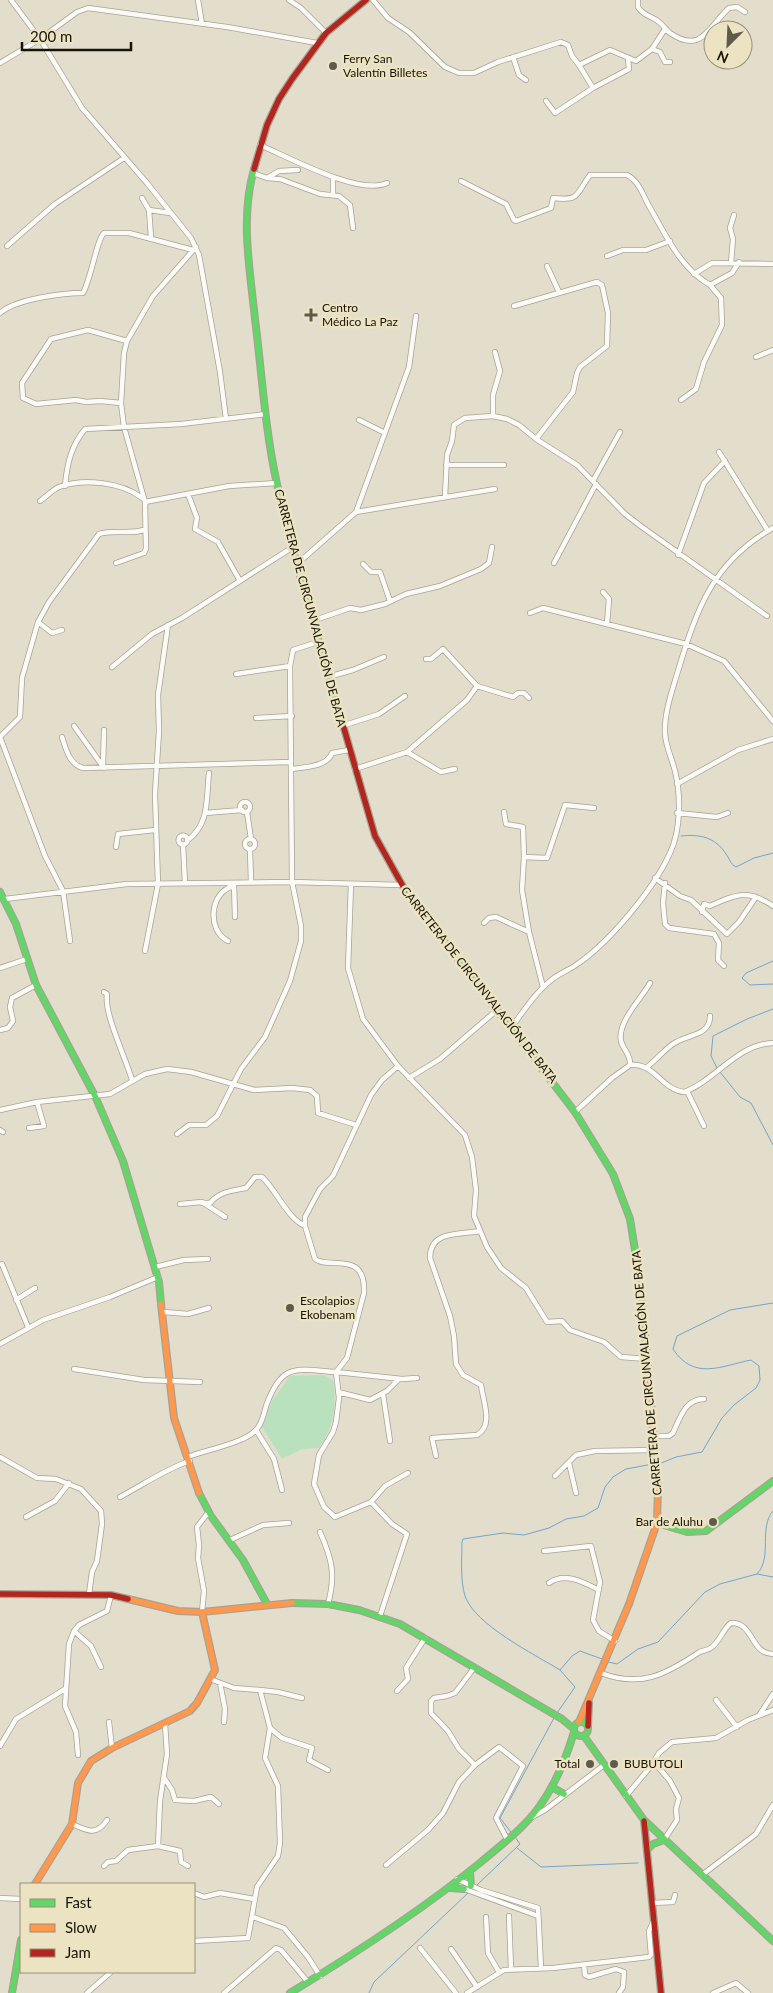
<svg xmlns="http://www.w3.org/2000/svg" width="773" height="1993" font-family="Lato,sans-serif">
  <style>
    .green { fill: #bae1be }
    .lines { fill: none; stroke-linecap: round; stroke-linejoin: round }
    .stream { stroke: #71a5cf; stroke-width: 1 }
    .street-casing { stroke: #a6a395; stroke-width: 6 }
    .fast-casing { stroke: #a6a395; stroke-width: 8 }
    .slow-casing { stroke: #a6a395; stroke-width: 8 }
    .jam-casing { stroke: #a6a395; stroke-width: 8 }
    .street { stroke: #fbfaf7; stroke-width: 4.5 }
    .fast { stroke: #63d668; stroke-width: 5.5 }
    .slow { stroke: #ff974d; stroke-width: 5.5 }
    .jam { stroke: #b3261e; stroke-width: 5.5 }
    .poi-dot { fill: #5e5b4d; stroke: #ece3c3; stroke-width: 2 }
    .labels { text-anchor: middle; stroke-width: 5; stroke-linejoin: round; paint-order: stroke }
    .poi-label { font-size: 12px; fill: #171408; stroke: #ece3c3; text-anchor: start }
    .street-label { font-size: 12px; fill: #171408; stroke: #ece3c3 }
  </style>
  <rect width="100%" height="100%" fill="#e3decc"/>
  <path class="green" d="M323,1375l10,5c4,25 1,47 -14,68l-17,1 -20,10 -20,-32 10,-26 18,-25z"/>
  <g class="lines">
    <path class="stream" d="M681,836c19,-2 34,1 45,18 4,5 4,10 10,13l18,-9 19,-5
      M773,961l-27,12 -4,5 8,7 23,-1
      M717,1068l-6,-12 2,-20 34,-17 26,-10
      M720,1072l20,25 11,6 22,42
      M659,1464l17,-7 26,-5 20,-34 12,-13 22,-17 4,-8 -1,-14 -8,-6c-30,6 -57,21 -78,-11l4,-13 53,-26 43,-7
      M757,1574l16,3
      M608,1662l9,2 21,-15 20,-7 47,-50 15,-8 37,-10c16,-17 1,-46 16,-63
      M560,1670c-26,-16 -85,-45 -95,-74 -5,-17 -3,-37 -3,-54l1,-3 40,-6 21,2 25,-7 17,-9 18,-3 14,-8 7,-21 8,-10 13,-8 27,-5
      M557,1713l18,-26 -15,-17 12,-14 8,-5 22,8
      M511,1832l-11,-14 54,-100
      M517,1848l24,19 97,-4
      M477,1885l43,-41 -5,-7
      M369,1993l5,-11 94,-89"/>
    <defs>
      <path id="street" d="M11,0l29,39 37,-27 11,-4 139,19 90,16
        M198,0l4,24
        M289,0l12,8 25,25
        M373,0l15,18 21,14 36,35 14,6h15l24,-11 63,-20 7,3 4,11 7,9 31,-15 26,11 16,-12 13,-20
        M638,0v7c5,9 14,9 21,15 5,4 7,8 11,11 32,22 39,-7 59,-25l8,-1 8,5
        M652,49l8,3 5,10h5
        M513,57l6,18 7,5
        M0,63l40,-24 42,69 65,75 44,55 8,17 21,117 6,47
        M579,65l14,23
        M546,101l9,12 38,-25 36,-19 -1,-10
        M260,145c28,12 99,51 127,38
        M253,173l14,5 13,1 40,15 19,2 11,9 3,23
        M267,178l12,-7 19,-1
        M461,181l45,23 8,16 2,1 35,-13 2,-10c28,3 22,-3 37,-23h37c12,6 16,20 22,31 17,29 31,62 61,79l22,-12 7,-11
        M333,195v-18
        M142,198l7,12 2,27
        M149,210l21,3
        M7,246l48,-42 69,-46
        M607,256l16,-6h23l24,-9
        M731,263l2,-24 -3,-11 4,-13
        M547,266l12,26
        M694,274l18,-11 61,1
        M514,306l83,-24 5,3 6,28 -1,33 -27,21 -3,6 -4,19 -37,47
        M0,313c16,-14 62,-20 83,-20 8,-14 14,-54 21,-60h25l64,17
        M756,357l17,-7
        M681,400l15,-11 8,-27 18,-37 -1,-27 -11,-13
        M121,403l-21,-2 -14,1 -10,-2 -40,4 -13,-6 -1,-15 29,-44 37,-9 39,11
        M493,416v-21l7,-24 -5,-19
        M359,420l24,12
        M719,452l49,79
        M446,465h58
        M593,481l27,-49
        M65,486c2,-22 6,-40 20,-57l96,-5 85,-10
        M188,494l9,24 -2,11 23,13 22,39
        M445,497l2,-42 5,-14 2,-16 11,-7 28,-2 14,3 12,6 17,14 41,26 48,49 17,13 125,89
        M40,501c6,-4 12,-11 19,-14 24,-9 63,-5 83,11
        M145,502l84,-16 48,-3
        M356,512l53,-145 7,-51
        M678,555l26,-72 21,-22
        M116,563l28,-10 2,-4 -1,-47 -21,-75 -3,-24 3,-50 3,-12 26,-45 43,-49
        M554,563l42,-79
        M297,564l59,-52 139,-23
        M363,564l8,8h9l10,29
        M603,592l6,7 -2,25
        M530,613l13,-5 143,36 38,17 49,60
        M312,621l38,-13 11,2 24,-6 21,-10 34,-8 41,-17 8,-6 3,-16
        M38,622l14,11 10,-3
        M426,659h5l12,-10 34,37 36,11 5,-4h6l5,5
        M112,667l40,-33 30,-16 111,-71
        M236,674l54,-8
        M328,677l25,-7 31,-13
        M256,718l36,-2
        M74,726l30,42
        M342,726l37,-12 26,-18
        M62,737c4,12 7,27 21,31l208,-6
        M407,752l34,20 14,-3
        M103,767l1,-37
        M292,769c13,-2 35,-2 40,-16l17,-3
        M355,769l52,-17 60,-52 10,-14
        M677,784l61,-34 35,-11
        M240 807a5 5 0 1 1 10 0a5 5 0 1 1-10 0Z
        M247,812l4,27
        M504,812l2,12 17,3 1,30 -2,33 7,42 14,55
        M205,813l37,-3
        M677,813l40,4 11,-4
        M178.5 840a4.5 4.5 0 1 1 9 0a4.5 4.5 0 1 1-9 0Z
        M245 844a5 5 0 1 1 10 0a5 5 0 1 1-10 0Z
        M188,840c22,-17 18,-41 21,-67
        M183,845l2,38
        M116,847l2,-13 37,-4
        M250,849l1,33
        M524,857l23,1 18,-53 29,3
        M655,878l25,18 11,4 36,34 12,-12 17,-25
        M665,883l-2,20 2,21 4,4 45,6 5,9 -1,17 6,6
        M234,884l1,33
        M351,884l-3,84 15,51 35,47 67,69 7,22 4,33 -2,26 13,31 14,21 25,20 21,34 15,-1 8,9 34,12 17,15 26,2
        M5,899l122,-15 165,-2 109,3
        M702,912l2,-8 6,2c26,-12 38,-17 63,0
        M484,923l5,-5 7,-1 33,15
        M70,941l-7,-50 -18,-35 -45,-119 20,-20 2,-39 16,-56 11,-20 50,-68c15,-5 28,1 45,-4
        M228,941c-22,-11 -18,-50 6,-55
        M145,951l13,-67 -3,-90 4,-63 -1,-36 10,-70
        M0,968l27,-9
        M104,992l3,2c-3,21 19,64 25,86
        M511,1028c12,-16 23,-34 39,-47 8,-7 17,-10 26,-16 33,-22 78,-76 94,-112 11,-23 11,-58 5,-82 -3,-12 -9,-24 -10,-37 -1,-21 7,-43 13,-63 19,-63 35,-109 95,-143
        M0,1030l8,-2 5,-7 -3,-14 2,-9 24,-13
        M630,1065c1,-11 -7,-15 -9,-24 -4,-19 21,-43 29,-58
        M647,1067c9,-7 16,-16 26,-23 13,-10 37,-7 37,-28
        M409,1078l31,-19 57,-49
        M687,1091l17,35
        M0,1110l37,-8 73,-8 35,-20 22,-5 24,3 63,18 38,-2 18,2 7,6 1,17 38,12
        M575,1112l37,-34 18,-13c24,-3 32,25 54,27 31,-11 53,-48 89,-49
        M29,1128l15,-2 -7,-24
        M0,1130l3,2
        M177,1134l12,-9h17l11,-9 24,-47 24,-32 25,-56 11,-40v-15l-9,-44 -2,-216 3,-16 25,-8
        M202,1203h8c10,-12 22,-12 36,-15l9,-11h7c15,14 25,41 43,49
        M180,1204l22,-2 23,15
        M2,1264l26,63
        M155,1267l29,-7 24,-1
        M16,1300l19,-12
        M164,1312l24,2 21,-6
        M0,1344l43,-24 67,-23 48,-20
        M74,1369l70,11 56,2
        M338,1392l32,8 17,-9 12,-12
        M383,1394l7,47
        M256,1430l18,29 8,31
        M654,1436h15l4,-3c7,-15 12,-34 31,-34
        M436,1456l-4,-18 45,-3c17,-9 6,-34 4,-50l-18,-10 -7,-11 -2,-28 -4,-20 -20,-58c0,-28 29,-23 50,-27
        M0,1457l37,21 19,1 25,10 20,22 1,13 -5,37 -5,11 -3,22
        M188,1457c17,-7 57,-14 68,-27 6,-6 8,-16 10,-24 16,-44 30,-37 70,-34l11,-14 17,-65c2,-44 -35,-23 -49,-34l-10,-33v-9l15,-28 13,-13 38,-81 11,-15 16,-14
        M569,1463l7,30
        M561,1470l-6,6 21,-21 19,-4 60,-1
        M408,1473l-23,13 -14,16 -36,15 -11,-10 -10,-23 5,-29 14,-23 3,-10 3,-24 -3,-26 66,7 15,-1
        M120,1497c23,-12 45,-28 70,-36
        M371,1502l21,22 15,10 -27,82
        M26,1517l29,-16 14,-18
        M320,1532c12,27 16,43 8,72
        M230,1540l33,-15 26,-2
        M544,1551l47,-5 9,36 -7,38 6,11 16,10
        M549,1583c16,-12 36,0 50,7
        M202,1612l2,-21 -6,-33 1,-13 -2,-18 10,-13 4,2
        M74,1631l17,15 10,21
        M474,1668l-19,25 -8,3 -13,2 -3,3v12l17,18 11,18 16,16
        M601,1673c39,15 64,2 97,-20 4,-3 10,-2 14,-6 8,-6 11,-18 19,-24 23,-1 19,31 42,31
        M220,1683l5,26 -1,13
        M260,1690l18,2 24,6
        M397,1691l11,-12 -2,-11 19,-30
        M716,1700l21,27
        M760,1714l13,-20
        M109,1722l3,26
        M270,1728l12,10 30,10 -3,12 19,10
        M0,1746l16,-27 49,-30
        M78,1755l-2,-23 -11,-26 4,-62 5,-13 5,-6 28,-14 4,-16
        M654,1762l16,19 9,17 -3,11 1,11 -13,20
        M165,1779l7,11 3,10 19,1 17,-4 8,7
        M626,1796l25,-30 8,-13 13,-11 44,-4 32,-18 25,-10
        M532,1817l13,-7 59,-45
        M72,1824c15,7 25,12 35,-4
        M158,1846l22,5 1,11 7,4
        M386,1865l42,-35 15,-17 16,-31 16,-17 24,-18 24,19 -27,52 11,21
        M104,1866l4,-4 8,-1 12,-11 30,-4 2,-45 7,-47 -2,-30
        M702,1875l54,-41 17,-29
        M457,1879l24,11 57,18 3,60
        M462,1888l76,28
        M194,1893l10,4 16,-4 34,6
        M0,1898l21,1
        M653,1903l20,-1 2,-7
        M509,1916l2,53
        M253,1917l31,11 24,29 12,19
        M486,1917l2,36 11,19
        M194,1941l54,-3 9,-51 21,-31 2,-13 -2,-57 -13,-28 5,-30 -10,-38 -26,-2 -24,-9
        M420,1948l36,45
        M451,1949l26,38
        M584,1965l1,10 4,2 27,-8 8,3 -1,15 -4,6
        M87,1993l24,-21
        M224,1993l52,-45 5,2 27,32
        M467,1993l37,-23 49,-2 96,-11 2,-2 -2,-24 5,-11
        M713,1993l23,-10 12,10"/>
      <path id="fast" d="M254,169c-14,49 -4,101 1,150 7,55 10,111 22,165 18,79 41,156 64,234
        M405,890l170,222 38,62 17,45 11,69 7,80
        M0,892l16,32 20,61 59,111 28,65 36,121 2,22
        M199,1493l12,23 32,44 24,44
        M657,1523l30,9 19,-1 67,-50
        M292,1603l36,1 31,6 41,14 162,95 12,10
        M574 1729a7 7 0 1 1 14 0a7 7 0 1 1-14 0Z
        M584,1736l60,84 129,121
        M552,1787l12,7
        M647,1850l6,-6 11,-4
        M470,1872l1,14
        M451,1888l13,1
        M12,1993l9,-53
        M290,1993c66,-40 131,-82 191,-131 20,-17 42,-33 58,-55 16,-22 27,-48 35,-75"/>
      <path id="slow" d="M161,1304l13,114 25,75
        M128,1599l50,12 24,1 90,-9
        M579,1722l50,-118 28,-81 1,-36 -10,-119
        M35,1884l37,-60 6,-41 13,-22 21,-13 78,-37 7,-8 18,-33 -13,-58"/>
      <path id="jam" d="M254,169l13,-44 12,-26 13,-20 34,-46 40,-33
        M341,718l34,118 30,54
        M0,1594l111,1 17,4
        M588,1726l1,-23
        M644,1821l17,172"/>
    </defs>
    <use href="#street" class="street-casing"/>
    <use href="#fast" class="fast-casing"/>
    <use href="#slow" class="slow-casing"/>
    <use href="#jam" class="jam-casing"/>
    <use href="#street" class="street"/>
    <use href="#fast" class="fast"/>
    <use href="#slow" class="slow"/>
    <use href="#jam" class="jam"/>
  </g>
  <g class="poi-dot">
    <circle cx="333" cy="66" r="5"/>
    <path d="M308.5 307.5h5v5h5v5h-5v5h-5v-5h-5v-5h5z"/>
    <circle cx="290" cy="1308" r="5"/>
    <circle cx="713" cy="1522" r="5"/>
    <circle cx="590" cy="1764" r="5"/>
    <circle cx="614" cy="1764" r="5"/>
  </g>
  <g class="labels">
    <g class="poi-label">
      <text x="343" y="63">Ferry San<tspan x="343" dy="14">Valentín Billetes</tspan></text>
      <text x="322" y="312">Centro<tspan x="322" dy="14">Médico La Paz</tspan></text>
      <text x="300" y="1305">Escolapios<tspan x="300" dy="14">Ekobenam</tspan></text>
      <text x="703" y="1526" text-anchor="end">Bar de Aluhu</text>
      <text x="580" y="1768" text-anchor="end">Total</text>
      <text x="624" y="1768">BUBUTOLI</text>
    </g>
    <g class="street-label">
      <text transform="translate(310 608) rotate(75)" y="4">CARRETERA DE CIRCUNVALACIÓN DE BATA</text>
      <text transform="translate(479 985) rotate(52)" y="4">CARRETERA DE CIRCUNVALACIÓN DE BATA</text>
      <text transform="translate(647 1373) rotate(-95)" y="4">CARRETERA DE CIRCUNVALACIÓN DE BATA</text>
    </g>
  </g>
  <rect x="20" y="1883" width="175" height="90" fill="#ece3c3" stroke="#979078"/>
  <rect x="30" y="1899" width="25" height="8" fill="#63d668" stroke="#979078"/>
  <text x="65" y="1908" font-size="15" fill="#171408">Fast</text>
  <rect x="30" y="1924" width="25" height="8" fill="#ff974d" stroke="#979078"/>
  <text x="65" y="1933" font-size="15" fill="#171408">Slow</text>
  <rect x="30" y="1949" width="25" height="8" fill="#b3261e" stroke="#979078"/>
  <text x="65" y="1958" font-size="15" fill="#171408">Jam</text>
  <g transform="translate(728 45) rotate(204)"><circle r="24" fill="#ece3c3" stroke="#979078"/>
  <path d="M0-4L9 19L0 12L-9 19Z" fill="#5e5b4d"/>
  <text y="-8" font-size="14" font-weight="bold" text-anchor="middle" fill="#171408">N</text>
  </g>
  <path d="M22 42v8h109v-8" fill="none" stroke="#171408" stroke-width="2.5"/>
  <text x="30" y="42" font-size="15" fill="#171408" stroke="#ece3c3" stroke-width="4" paint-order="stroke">200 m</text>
</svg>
